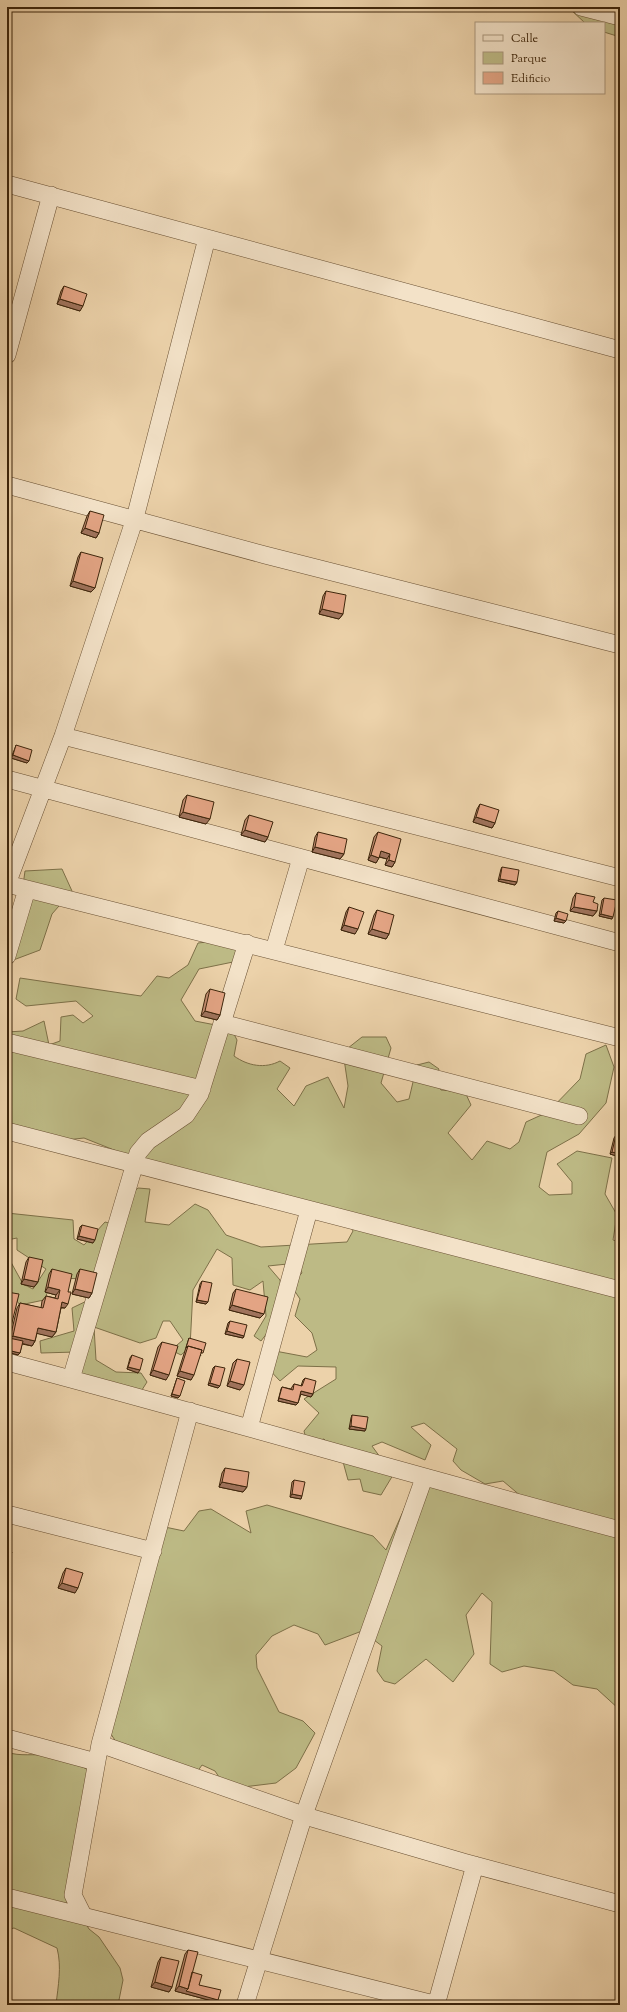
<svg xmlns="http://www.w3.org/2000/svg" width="627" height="2012" font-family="'Sorts Mill Goudy',serif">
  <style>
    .green { fill: #bdba85; stroke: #7d7048 }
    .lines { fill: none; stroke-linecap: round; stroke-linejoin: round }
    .minor-casing { stroke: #695033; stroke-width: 18 }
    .minor { stroke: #f3e2c8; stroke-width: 17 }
    .wall { fill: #c38d72; stroke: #3d250b }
    .shaded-wall { fill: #9f735c; stroke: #3d250b }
    .building { fill: #e3a484; stroke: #3d250b }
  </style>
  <rect width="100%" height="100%" fill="#ecd2aa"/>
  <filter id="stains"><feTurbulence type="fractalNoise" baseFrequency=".005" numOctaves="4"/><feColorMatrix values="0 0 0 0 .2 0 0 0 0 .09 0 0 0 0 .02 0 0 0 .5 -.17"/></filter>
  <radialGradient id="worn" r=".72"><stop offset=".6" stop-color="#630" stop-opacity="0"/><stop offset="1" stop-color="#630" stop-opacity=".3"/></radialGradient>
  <path class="green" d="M571,7h49v30l-16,-5v-9h-19l-15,-14z
    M62,869l10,22 -20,23 -12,36 -32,12 -1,5v-45l10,7 8,-58z
    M234,939l5,11 -6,12 -34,7 -18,31 14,21 36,7 6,12 -3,16c14,10 31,13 46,5l10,7 -13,21 17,17 12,-20 22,-9 16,31 4,-22 -5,-34 19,-15h24l5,11 -10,35 16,19 12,-3 8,-34 12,-3 10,7 -5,11 7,10 24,2 6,13 -23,28 24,27 15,-19 23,8 9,-7 7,-20 22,-10 32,-33 6,-25 20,-9 8,22 -8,36 -27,31 -32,18 -8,35 10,8 23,-1v-12l-15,-18 20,-13 35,7 -7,36 12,21 -4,25 7,2v468l-23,-21 -24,-4 -19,-14 -30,-5 -22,6 -12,-8 2,-62 -10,-9 -16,22 8,39 -21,28 -27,-23 -31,25 -11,-3 -7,-10 5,-25 -20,-15 -37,14 -7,-11 -24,-9 -22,11 -16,19 1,13 22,44 24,9 12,12 -19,35 -20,15 -49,6 -12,-18 -13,-6 -7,10 -77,-30 -9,-14 51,-205 24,5 15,-20 12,-2 40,24 -5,-22 21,-6 106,31 13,14 30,-68 112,20 -25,-21 -18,3 -24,-14 -8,-9 4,-12 -33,-26 -13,4 20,18 -6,15 -43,-18 -10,4 21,29 -12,20 -18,-4 -3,-12 -12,1 -6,-22 -18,-19 -17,4 -3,-12 15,-18 -15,-14 32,-20v-12l-38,-1 -18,15 -16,-17 11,-13 32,6 10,-7 -5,-17 -17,-17 5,-17 -10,-15 12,-11 -5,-10 -29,3 12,14 4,31 -23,30 -7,-5 12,-20 -3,-35 -13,9 -17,-5 -1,-27 -15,-9 -24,41 -3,57 -9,8 -10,-5 12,-10 -13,-19h-7l-7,17 -16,5 -46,-16 2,33 20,12 25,1 6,9 -7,11 -59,-19 -5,-22 -35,1 -1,-12 34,-10 -2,-23 21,-10 -4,-19 -35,-1 -10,22 -24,5 -13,-17v-33l16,29 10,5 13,-20 -29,-19v-12l-10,2v-27l66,7 1,19 10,6 21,-23 12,3 13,-30 8,-7 12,1 -5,33 24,3 26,-21 13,6 18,25 35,12 86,-5 6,-11 -6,-11 -123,-26 -140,-56 -36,4 -41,-16v-94l16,-1 21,-10 5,24 11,-4 1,-24 12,-2 10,8 10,-7 -17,-15 -50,5 -10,-7 4,-21 121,18 16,-20 12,2 19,-13 10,-22z
    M7,1752c13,5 27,1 41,4 15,3 31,8 44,16l-21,126 18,31 10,8 21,31 3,12 -5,25h-62c2,-19 6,-38 1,-57l-43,-20 -7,2z"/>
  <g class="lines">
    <defs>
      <path id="minor" d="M581,7l39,10
        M7,184l613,166
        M7,355l44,-160
        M7,485l258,70 355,90
        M63,736l557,142
        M7,779l613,164
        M7,884l56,-148 72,-218 72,-280
        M7,884l613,154
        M274,950l27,-92
        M7,956l20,-67
        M222,1023l357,93
        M7,1042l195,47
        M7,1131l613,159
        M7,1362c205,54 408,114 613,168
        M71,1379l67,-226 10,-12 38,-26 14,-21 47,-151
        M249,1428l60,-218
        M7,1514l146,37
        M7,1738l89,24
        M100,1744l212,74 151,44 157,42
        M7,1897l431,108
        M83,1915l-10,-20 27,-151 90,-333
        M245,2005l59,-190 120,-337
        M436,2005l39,-140"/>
    </defs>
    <use href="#minor" class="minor-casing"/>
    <use href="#minor" class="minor"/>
  </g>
  <path class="wall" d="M64,286l16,25 -23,-7 4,-13z
    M90,511l9,22 -3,5 -15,-5 6,-17z
    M81,552l14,36 -4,4 -21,-6 8,-29z
    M326,591l17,23 -4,5 -20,-5 4,-18z
    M16,745l13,16 -2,2 -16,-5 4,-10z
    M187,795l19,29 -27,-7 4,-17z
    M480,804l15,19 -3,5 -19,-6 4,-13z
    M249,815l19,22 -3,5 -24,-7 4,-15z
    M318,832l26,22 -4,5 -28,-7 3,-15z
    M378,832l17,30 -3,5 -7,-2 2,-6 -8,-2 -3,6 -8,-3 6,-23z
    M502,867l15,15 -2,3 -17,-4 3,-12z
    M576,893l17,9 4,9 -4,5 -23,-5 3,-13z
    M604,898l8,21 -13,-3 3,-16z
    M349,907l6,27 -14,-4 5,-18z
    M377,910l12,24 -3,5 -18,-5 6,-19z
    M558,911l8,10 -2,2 -10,-2 2,-8z
    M210,989l10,26 -3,5 -16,-4 5,-22z
    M616,1135l4,1v21l-10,-3 4,-16z
    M82,1225l11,18 -16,-4 3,-12z
    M29,1257l9,25 -4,5 -13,-3 5,-22z
    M52,1269l16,23 -3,16h-4l-5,24 -4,5 -15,-4 -2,8 -3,5 -10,-2 -2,9 -2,2 -11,-3v-9l1,-3 1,-2h1l7,-30 3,-5 21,5 1,-7 4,-5 9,2 1,-3 -11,-3 4,-18z
    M80,1269l12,24 -3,5 -17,-4 5,-20z
    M202,1281l4,23 -10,-2 4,-18z
    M236,1289l24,29 -31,-8 4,-17z
    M230,1321l14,15 -1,2 -18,-4 3,-11z
    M189,1338l12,18 -1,-1 -9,25 -14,-4 11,-35z
    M162,1342l4,38 -16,-5 8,-28z
    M132,1355l6,18 -11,-4 3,-11z
    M237,1359l3,31 -13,-4 6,-23z
    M215,1366l3,22 -10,-3 5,-17z
    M177,1378l1,20 -7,-2z
    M305,1378l8,16 -2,3 -10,-3 -3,9 -2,2 -18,-4 3,-12 1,-2 9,2 1,-2 2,-3 7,2 2,-6z
    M352,1415l13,16 -16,-2 2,-11z
    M225,1468l22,19 -4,5 -24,-5 3,-14z
    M294,1480l7,19 -11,-2 2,-15z
    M66,1568l9,25 -17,-5 5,-15z
    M188,1950l4,22 7,13 19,15 -2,2 -41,-11 10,-37z
    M161,1957l11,30 -3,5 -18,-5 7,-25z"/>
  <path class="shaded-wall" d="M60,299l23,7 -3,5 -23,-7z
    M85,528l14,5 -3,5 -15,-5z
    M73,581l22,7 -4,4 -21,-6z
    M322,609l21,5 -4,5 -20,-5z
    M13,755l16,6 -2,2 -16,-5z
    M183,812l27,7 -4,5 -27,-7z
    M476,817l19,6 -3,5 -19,-6z
    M245,830l23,7 -3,5 -24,-7z
    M315,847l29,7 -4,5 -28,-7z
    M381,851l9,3 -3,5 -10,-3z
    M371,855l8,3 -3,5 -8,-3z
    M389,860l6,2 -3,5 -7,-2z
    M500,879l17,3 -2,3 -17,-4z
    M574,907l23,4 -4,5 -23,-5z
    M601,914l12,3 -1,2 -13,-3z
    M556,918l10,3 -2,2 -10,-2z
    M344,925l14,4 -3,5 -14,-4z
    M372,929l17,5 -3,5 -18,-5z
    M205,1011l15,4 -3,5 -16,-4z
    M612,1152l8,2v3l-10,-3z
    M79,1236l16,4 -2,3 -16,-4z
    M24,1279l14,3 -4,5 -13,-3z
    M48,1287l12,3 -4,5 -11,-3z
    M75,1289l17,4 -3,5 -17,-4z
    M197,1300l11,2 -2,2 -10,-2z
    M62,1302l6,2 -3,4 -6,-1z
    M232,1305l32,9 -4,4 -31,-8z
    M38,1328l18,4 -4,5 -17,-4z
    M227,1331l17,5 -1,2 -18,-4z
    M13,1336l22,5 -3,5 -23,-6z
    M7,1350l13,3 -2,2 -11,-3z
    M128,1367l12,3 -2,3 -11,-4z
    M153,1370l16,5 -3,5 -16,-5z
    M180,1371l14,4 -3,5 -14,-4z
    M230,1381l14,4 -4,5 -13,-4z
    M210,1383l10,3 -2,2 -10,-3z
    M301,1391l12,3 -2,3 -11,-3z
    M172,1394l8,2 -2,2 -7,-2z
    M279,1398l19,5 -2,2 -18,-4z
    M351,1426l15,3 -1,2 -16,-2z
    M222,1482l25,5 -4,5 -24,-5z
    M292,1494l10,2 -1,3 -11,-2z
    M62,1583l16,5 -3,5 -17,-5z
    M155,1982l17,5 -3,5 -18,-5z
    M179,1986l9,3 30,11 -2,2 -41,-11z"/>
  <path class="building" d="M64,286l23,8 -4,12 -23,-7z
    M90,511l14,4 -5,18 -14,-5z
    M81,552l22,6 -8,30 -22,-7z
    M326,591l20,4 -3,19 -21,-5z
    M16,745l16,5 -3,11 -16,-6z
    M187,795l27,7 -4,17 -27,-7z
    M480,804l19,6 -4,13 -19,-6z
    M7,814l4,1 -4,20z
    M249,815l24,7 -5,15 -23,-7z
    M318,832l29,7 -3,15 -29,-7z
    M378,832l23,7 -6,23 -6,-2 1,-6 -9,-3 -2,7 -8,-3z
    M502,867l17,3 -2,12 -17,-3z
    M576,893l19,4 -2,5 5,2 -1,7 -23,-4z
    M604,898l13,2 -4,17 -12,-3z
    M349,907l15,5 -6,17 -14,-4z
    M377,910l17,5 -5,19 -17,-5z
    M558,911l10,3 -2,7 -10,-3z
    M210,989l15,4 -5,22 -15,-4z
    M616,1135l4,1v18l-8,-2z
    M82,1225l16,4 -3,11 -16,-4z
    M29,1257l14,3 -5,22 -14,-3z
    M52,1269l20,5 -4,18h3l-3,12 -6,-2 -6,30 -18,-4 -3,13 -22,-5 7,-33 23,5 3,-12 12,3 2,-9 -12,-3z
    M80,1269l17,4 -5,20 -17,-4z
    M7,1273l3,1 -3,13z
    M202,1281l10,2 -4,19 -11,-2z
    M236,1289l32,8 -4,17 -32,-9z
    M7,1292l12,2 -10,41h-2z
    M230,1321l17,4 -3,11 -17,-5z
    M9,1338l14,3 -3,12 -13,-3z
    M189,1338l17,5 -3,10h-2l1,-3 -14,-4 -2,2z
    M162,1342l16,4 -9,29 -16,-5z
    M188,1346l14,4 -8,25 -14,-4z
    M132,1355l11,4 -3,11 -12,-3z
    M237,1359l13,3 -6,23 -14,-4z
    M215,1366l10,2 -5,18 -10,-3z
    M177,1378l8,3 -5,15 -8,-2z
    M305,1378l11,3 -3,13 -12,-3 -3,12 -19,-5 3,-11 11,3 1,-6 8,2z
    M352,1415l16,2 -2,12 -15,-3z
    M225,1468l24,4 -2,15 -25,-5z
    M294,1480l11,2 -3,14 -10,-2z
    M7,1550l5,2 -5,15z
    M66,1568l17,5 -5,15 -16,-5z
    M188,1950l10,2 -10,37 -9,-3z
    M161,1957l18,4 -7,26 -17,-5z
    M192,1972l10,3 -3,10 22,5 -3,10 -32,-9 2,-2z"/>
  <rect width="627" height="2012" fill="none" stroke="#ecd2aa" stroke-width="24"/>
  <rect x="8" y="8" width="611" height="1996" fill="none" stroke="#3d250b" stroke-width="2"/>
  <rect x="12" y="12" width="603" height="1988" fill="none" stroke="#3d250b"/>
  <rect x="475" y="22" width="130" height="72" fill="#f3e2c8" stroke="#aa967c"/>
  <rect x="483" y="35" width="20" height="6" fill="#f3e2c8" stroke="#aa967c"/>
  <text x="511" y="42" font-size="12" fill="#3d250b">Calle</text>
  <rect x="483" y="52" width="20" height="12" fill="#bdba85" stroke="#aa967c"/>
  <text x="511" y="62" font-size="12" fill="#3d250b">Parque</text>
  <rect x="483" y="72" width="20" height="12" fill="#e3a484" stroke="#aa967c"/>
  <text x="511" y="82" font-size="12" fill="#3d250b">Edificio</text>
  <rect width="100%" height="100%" filter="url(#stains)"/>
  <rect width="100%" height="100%" fill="url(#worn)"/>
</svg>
